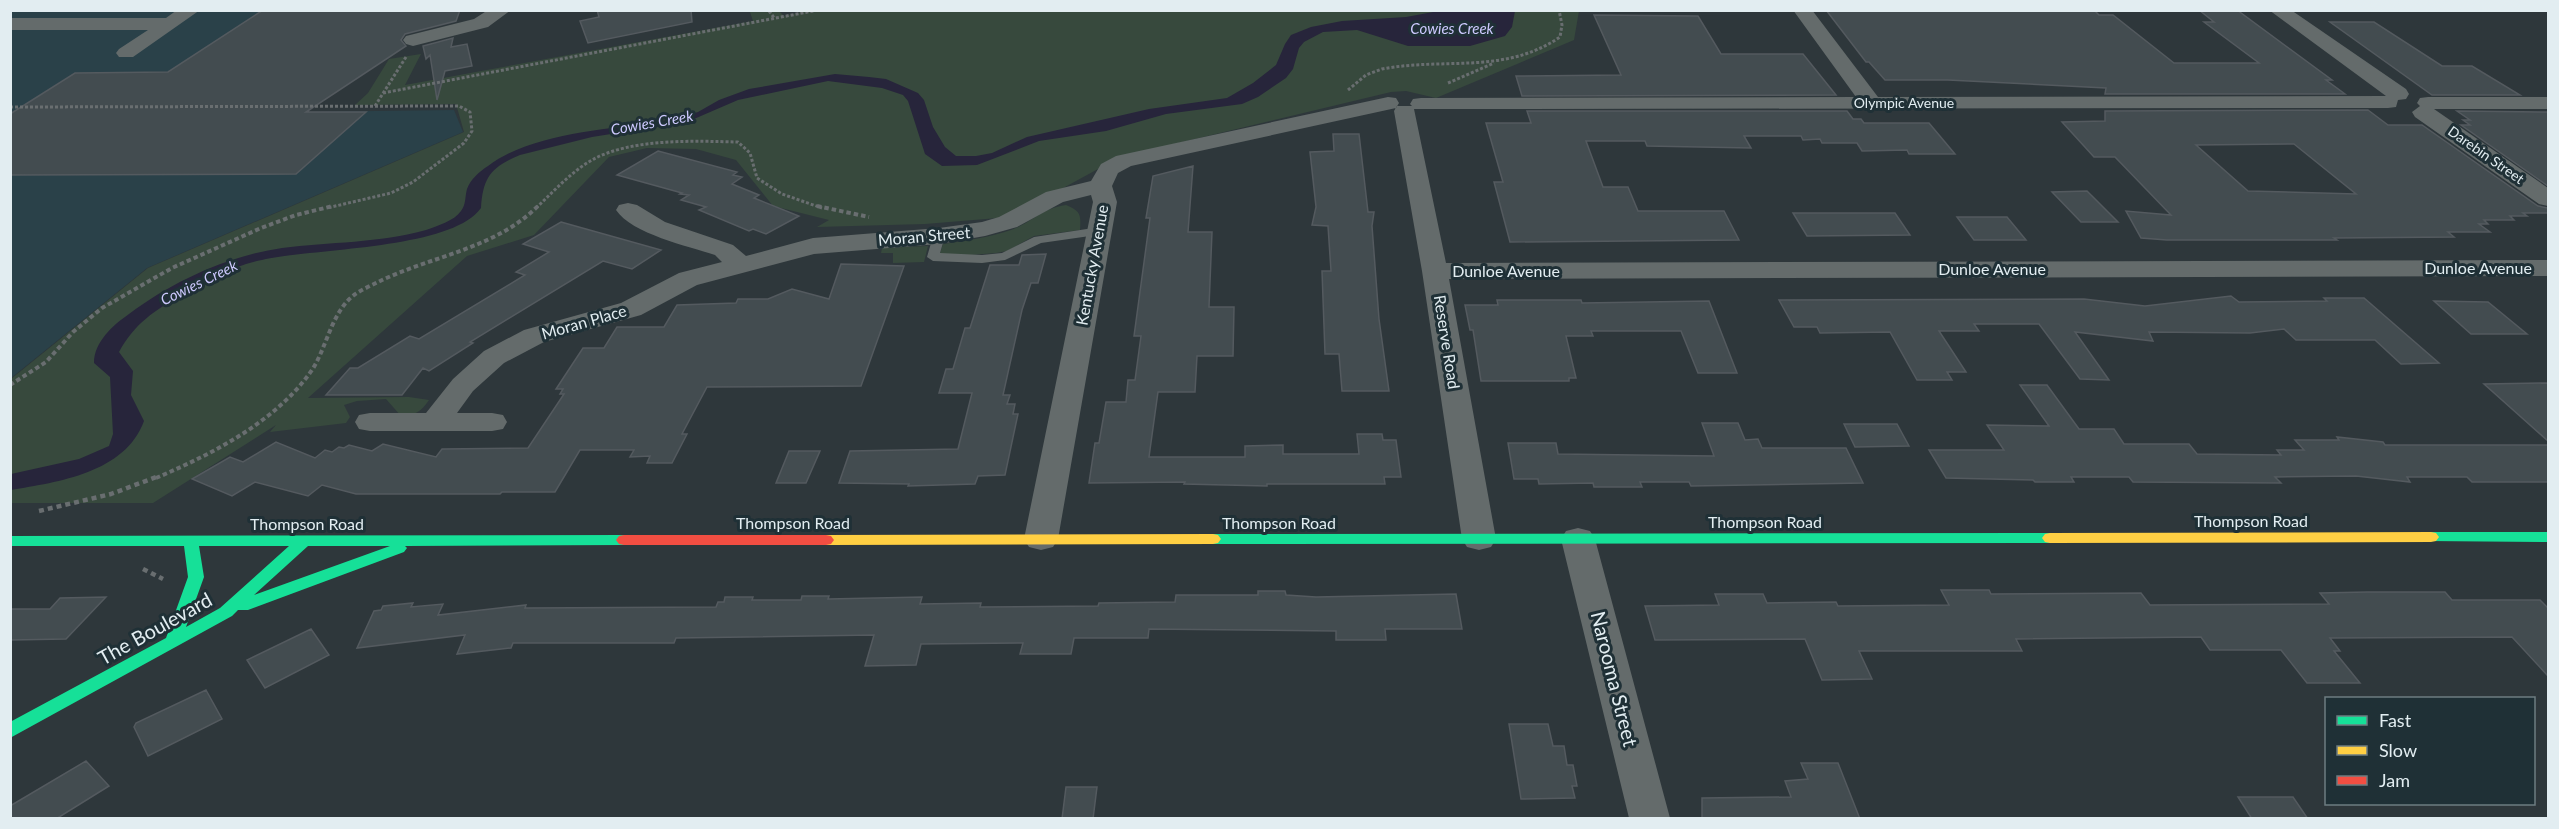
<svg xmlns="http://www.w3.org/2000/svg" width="2559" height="829" font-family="Lato,sans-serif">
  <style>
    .built { fill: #2a4149 }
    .green { fill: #37493d }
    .water { fill: #27253b }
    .building { fill: #434c50; stroke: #545a5f; stroke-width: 1.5; fill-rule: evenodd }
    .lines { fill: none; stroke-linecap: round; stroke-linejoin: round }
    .path-far2 { stroke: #696e70; stroke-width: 3; stroke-dasharray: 3 2; stroke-linecap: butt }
    .path-far1 { stroke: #696e70; stroke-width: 4; stroke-dasharray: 4.5 3; stroke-linecap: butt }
    .path { stroke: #696e70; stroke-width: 4.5; stroke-dasharray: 5 4; stroke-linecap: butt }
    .lane { fill: #646b6b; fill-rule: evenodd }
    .street { fill: #646b6b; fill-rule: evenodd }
    .fast { fill: #16e098; fill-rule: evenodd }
    .slow { fill: #ffcf43; fill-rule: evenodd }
    .jam { fill: #f24e42; fill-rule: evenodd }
    .labels { text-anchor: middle; stroke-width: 6; stroke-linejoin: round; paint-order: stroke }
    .far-street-label { font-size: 14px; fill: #e2edf1; stroke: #1f3036 }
    .far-water-label { font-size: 15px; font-style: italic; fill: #cdc9fe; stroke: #1f3036 }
    .street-label { font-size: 16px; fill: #e2edf1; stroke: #1f3036 }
    .near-street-label { font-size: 20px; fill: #e2edf1; stroke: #1f3036 }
  </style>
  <rect width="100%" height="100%" fill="#2e373b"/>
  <path class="built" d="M11,11h343l-135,102 235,-3 9,22 -316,136 -136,110z"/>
  <path class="green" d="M811,10l768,1 -5,29 -138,58 -30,-7 -15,1 -271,65 -110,60 -85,7 -108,3 12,-7 -56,-14 -37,-46 -40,-11 -49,-1 -38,9 -75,78 -67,21 -159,142 101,-1 20,3c-7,11 -15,16 -28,16l-15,-17 -29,2 -13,4 6,12 -4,6 -76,9 6,-7 -123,78h-142v-124l137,-111 316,-136 -8,-28 -101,1 13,-12 21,-34 32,-5 -16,31 348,-64 -3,-9 29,-1 5,5z
    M1066,205c15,6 15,10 14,25l-46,6 -27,15 -11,2 -38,3 -16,-1 -2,-2 3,-9c23,-3 47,-7 68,-14 22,-8 29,-21 55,-25z
    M928,246l-4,16 -31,1v-10h-12l1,-5z"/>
  <path class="water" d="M1444,10l71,1 -3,16 -7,9 -35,10h-62l-51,-16 -34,2 -19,10 -5,6 -6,21 -7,9 -28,19 -16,7 -76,10 -60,17 -67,10 -62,24 -35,1 -17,-12 -17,-53 -5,-6 -21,-7 -54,-7 -90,19 -51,22 -95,15 -72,18c-29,12 -37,22 -39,53 -30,42 -169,40 -219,52 -30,6 -54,21 -80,35 -27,15 -48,29 -63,57l14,19 -2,24 13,26c-19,52 -86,61 -133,69v-16l68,-15 30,-13 4,-12 -3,-57 -16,-14c0,-21 19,-38 35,-49 44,-33 99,-58 153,-66 47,-6 98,-5 144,-18 11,-4 28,-9 35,-19 5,-6 4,-15 6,-22 3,-9 13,-18 21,-23 44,-33 117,-36 169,-44 11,-2 21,-6 31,-7l10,-3 21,-12 30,-11 86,-15 34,3 17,2 32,14 6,7 9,27 12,20 11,9h20l16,-3 35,-16 122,-28 78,-11 26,-15 23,-18 9,-21 6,-9 20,-8 31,-6 64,-4z"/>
  <path class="building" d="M263,10h197l-4,11 -51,13 -4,6 5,6 -100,66h60l-70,62 -286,1v-61l65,-41 93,-1z
    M597,10h94l1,12 -104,21 -8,-22 19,-4z
    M1826,10h268l5,5h14l61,48h85l-55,-41h10l-15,-12h38l95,70h-6l19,14h-240l1,-6 -158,-8h-63l-16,-18h-3z
    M1594,15l104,1 23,38h82l33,41 -314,1 -6,-20 105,-1z
    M2330,22h44l68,44h30l48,29h-88z
    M453,38l-2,9 16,-3 5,22 -27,5 -8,29 -7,-45 -4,4 -3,-13z
    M2368,110l20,15h34l116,81 10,2v5h-25l4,3h-17l4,4h-30l4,4h-9l11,8h-42l6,5 -120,1 3,2h-170l-26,-2 -15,-27 45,4 -56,-58h-21l-32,-35 43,-1v-10zM2294,144l62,50 -108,-3 -52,-46z
    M1527,111h320l6,8h8l3,4h65l26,31h-46l-2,-4 -45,1 -5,-8h-35l-2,-4 -17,1 -2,-4h-57l7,12 -104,-2 -2,-5h-59l17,46h25l10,24h86l15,29 -229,2 -16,-60h9l-17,-59h45z
    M2457,111l91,1v74l-87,-61h9l-7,-5h7z
    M1333,134h26l9,78h6l-2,14 7,93 10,72h-47l-3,-37h-14l-3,-83h9l-3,-45 -16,-1 4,-18 -6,-55 24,-1z
    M658,151l79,21 -4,3 9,2 -10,7 27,11 -5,3 45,18 -33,18 -13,-5 -4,2 -50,-21 7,-3 -25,-7 8,-5 -9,-1 2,-1 -65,-18z
    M1193,166l-5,66h24l-3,75h25l-1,49h-36l-2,36h-37l-9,65h96v-11l38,-1v9h76l-2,-20h25l1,6h13l5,37h-17l1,7h-118v2l-83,-2 1,-2 -96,1 6,-40h4l7,-41h20l2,-22h7l6,-44h-7l16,-118h-4l7,-42z
    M2087,191l31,31h-37l-29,-30z
    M1793,213h102l15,22 -103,1z
    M1957,217h50l19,23h-52z
    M561,222l100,28 -29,19 -29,-8 -133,81 3,1 -44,28 -6,-3 -21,27h-76l24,-27h8l52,-32 9,3 106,-64 -9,-3 33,-20 -26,-8z
    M1046,254l-8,29h-7l-9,27 -19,85h7l-3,9h8l-2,10h5l-13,61 -27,1 -3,8 -67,2 1,-2 -70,-1 11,-32 108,-2 14,-56h-33l7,-24h7l12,-41h5l20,-63h29l3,-10z
    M841,264l63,2 -43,120 -154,1 -25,47h5l-15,29h-25l3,-7 -20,1 4,-7h-54l-25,42h-53l-2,2h-144l-34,-9 -14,11 -53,-14 -23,14 -40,-17 38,-22 13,5 33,-20 39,16 10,-8 7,2 7,-5 5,1 5,-3 23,6 11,-7 53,13 6,-8 86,-1 36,-54h-4l3,-5h-7l27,-41h21l13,-21h47l13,-22 59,-2 2,-4h30l24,-10 37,10z
    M2231,296l8,6 88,-1 -3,-3h40l75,65 -38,1 -26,-24h-79l-12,-11 -34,4 -101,-1 4,9 -78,-9 34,48 -29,-1 -41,-55h-65l5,7h-40l27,41h-19l5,8h-35l-27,-48 -70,1 -3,-6h-23l-15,-27 305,-1 61,7z
    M1497,300h84l1,3 127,-2 28,72h-39l-17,-42h-90l2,5h-27l10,42h-7v3h-88l-8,-51h-3l-5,-25h33z
    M2434,301l54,1 39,32h-56z
    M2548,383v58l-64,-57z
    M2020,385h27l32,44h35l10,15h65l8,10 84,1 -4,-5h27l-9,-10h44l-2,-3 46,5 2,3h163v37h-76l-5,-5h-60l3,5 -54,-6 -81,1 6,6 -148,-1 -4,-5h-58l3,5h-39l-2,-2 -87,-2 -17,-28h75l-17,-25 62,1z
    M1702,423h36l7,17 13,-1 4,9h84l17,35 -172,3 -2,-4h-49l2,5h-48l-1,-4 -54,1 -1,-5h-24l-6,-36h48l2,11 156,2z
    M1844,424h53l12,22 -54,1z
    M789,451h31l-14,32h-30z
    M1941,590h48l2,4 150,-1 9,12 179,-1 -9,-11 48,-1h77l7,8h88l8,8v68l-36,-39 -182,1 10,13h-6l26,32h-53l-26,-33h-71l-9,-13 -185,2 6,12h-163l13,28 -50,1 -17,-41 -150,1 -10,-34 74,-1 -4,-11h48l4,9 69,-1 2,4 111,-1z
    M1258,591h27l1,4 30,2 140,-3 6,35h-77l1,11h-50v-9l-187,-2 -1,9h-74l-3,16h-51l3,-11 -102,1 -5,21 -51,1 9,-31 -198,3 -2,5h-161l-2,5 -54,6 8,-19 -108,13 17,-37 7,-1 2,-4 30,-3 -2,4 32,-3 -5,11 88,-10 -1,3 191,-1 2,-5h6l1,-5h28l-1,3h49l1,-4h27l-1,3 94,-2 -2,7 61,-1 -1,4 118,-1 1,-3 76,-1 1,-7h82z
    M106,597l-40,42 -56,1v-31h40l10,-11z
    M311,629l18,26 -64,33 -18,-28z
    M206,690l16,29 -74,37 -14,-29 2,-4z
    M1509,724h39l5,22h11l3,19h6l4,21h-5l3,12 -54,1z
    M86,761l23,25 -53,33h-46v-13z
    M1801,763h37l22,56h-158v-21l89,-1 -6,-16 23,-2z
    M1066,787h31l-4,32h-31z
    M2238,797h55l15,22h-56z"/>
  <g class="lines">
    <path class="path-far2" d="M769,11l6,8
      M1448,83l46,-20
      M1348,90l18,-15 16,-6c63,-12 122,6 178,-32l2,-12 -3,-15
      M383,93l435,-83
      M375,106l31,-49
      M10,107l449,-1 11,6 2,19 -8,12 -51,39 -22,11 -64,15
      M536,208c18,-17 35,-36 56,-48 39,-22 103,-19 146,-18l12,11 7,25 25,16 40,14"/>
    <path class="path-far1" d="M817,206l52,11
      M10,385l36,-23 27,-30 29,-24 70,-40 89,-40 35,-13 37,-9
      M156,478c56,-24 120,-56 156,-108 15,-23 19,-57 42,-75 7,-5 16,-9 24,-13 53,-26 117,-33 160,-76"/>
    <path class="path" d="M39,511l72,-17 48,-18
      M143,569l20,10"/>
    <path class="lane" d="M1100,227l4,1 2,3 -2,3 -63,9 -36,17 -23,3 -49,-2 -6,-4 6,-21 6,-4 6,4 -5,17 42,2 20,-2 32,-16z"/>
    <path class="street" d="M177,10h23l-67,47h-14l-3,-4 3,-4 29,-19h-138v-12h156z
      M488,10h23l-23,17 -75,19 -7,-2 -3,-4 3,-4 68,-17z
      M1793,10h19l66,87 508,-1 -117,-86h22l115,79 3,5 -3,5 -8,1 -2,7 -8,1 -974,1 32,154 1102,-3v16l-1099,3 47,260 -5,8 -12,3 -12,-3 -5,-8 -40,-268 -28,-160 3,-5h15l-2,-2 3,-5 8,-1 435,-1z
      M1388,97l8,1 3,5 -3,5 -265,58 -13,7 -6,13 5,16 -59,337 -5,8 -12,3 -12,-3 -5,-8 69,-337 -2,-7 -28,7 -46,25 -32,9 -46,8 -125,10 -117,31 -56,30 -97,27 -40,21 -31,28 -16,22h35l11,2 4,7 -4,7 -11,2h-122l-11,-2 -4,-7 4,-7 11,-2h56l27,-34 31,-28 40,-21 97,-27 58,-30 43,-11 -7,-7c-27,-9 -83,-21 -99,-45l3,-5 9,-2 9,2 28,17 68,23 13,11 67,-18 126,-10 43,-6 17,-5 47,-25 45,-11 10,-17 15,-8z
      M2428,97h120v12h-114l114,79v18l-9,-2 -124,-87 -3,-5 8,-6 -3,-3 3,-5z
      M1578,528l12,3 5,8 75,279h-41l-68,-279 5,-8z"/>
    <path class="fast" d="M2431,532h117v10l-122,-1 -3,-4 3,-4z
      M2050,533l5,1 3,4 -3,4 -5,1 -837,1 -5,-1 -3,-4 3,-4 5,-1z
      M624,535l5,1 3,4 -3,4 -5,1 -219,1 2,2 -3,4 -156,58h-10l-6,6 -222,122v-16l156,-84 22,-61 -4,-31h-174v-10zM199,546h90l-69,62 -34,19 18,-50zM308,546h82l-136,49z"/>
    <path class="slow" d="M2431,532l5,1 3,4 -3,4 -5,1 -381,1 -5,-1 -3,-4 3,-4 5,-1z
      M1213,534l5,1 3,4 -3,4 -5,1 -387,1 -5,-1 -3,-4 3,-4 5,-1z"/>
    <path class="jam" d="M624,535h202l5,1 3,4 -3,4 -5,1h-202l-5,-1 -3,-4 3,-4z"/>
  </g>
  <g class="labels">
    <g class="far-street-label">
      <text x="1904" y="108">Olympic Avenue</text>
      <text transform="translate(2486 155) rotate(35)" y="5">Darebin Street</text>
    </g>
    <g class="far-water-label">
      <text x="1452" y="34">Cowies Creek</text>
      <text transform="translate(652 123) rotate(-10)" y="5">Cowies Creek</text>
      <text transform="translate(199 283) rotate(-26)" y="5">Cowies Creek</text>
    </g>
    <g class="street-label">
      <text transform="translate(924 236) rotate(-5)" y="6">Moran Street</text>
      <text transform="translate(1092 265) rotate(-80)" y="6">Kentucky Avenue</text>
      <text x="2478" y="274">Dunloe Avenue</text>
      <text x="1992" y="275">Dunloe Avenue</text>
      <text x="1506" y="277">Dunloe Avenue</text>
      <text transform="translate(584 322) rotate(-16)" y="6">Moran Place</text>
      <text transform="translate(1447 342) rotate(81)" y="6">Reserve Road</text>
      <text x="2251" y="527">Thompson Road</text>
      <text x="1765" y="528">Thompson Road</text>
      <text x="793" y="529">Thompson Road</text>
      <text x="1279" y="529">Thompson Road</text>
      <text x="307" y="530">Thompson Road</text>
    </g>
    <g class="near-street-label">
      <text transform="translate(155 629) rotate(-29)" y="7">The Boulevard</text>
      <text transform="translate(1614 679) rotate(76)" y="7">Narooma Street</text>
    </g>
  </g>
  <rect width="2559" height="829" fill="none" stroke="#e2edf1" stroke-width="24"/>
  <rect x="2325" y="697" width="210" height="108" fill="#1f3036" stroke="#6d7c81" stroke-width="1.5"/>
  <rect x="2337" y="716" width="30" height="9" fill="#16e098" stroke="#6d7c81" stroke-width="1.5"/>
  <text x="2379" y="727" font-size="18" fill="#e2edf1">Fast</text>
  <rect x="2337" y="746" width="30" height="9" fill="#ffcf43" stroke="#6d7c81" stroke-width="1.5"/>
  <text x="2379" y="757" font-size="18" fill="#e2edf1">Slow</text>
  <rect x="2337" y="776" width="30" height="9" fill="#f24e42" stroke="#6d7c81" stroke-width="1.5"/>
  <text x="2379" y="787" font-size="18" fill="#e2edf1">Jam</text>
</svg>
